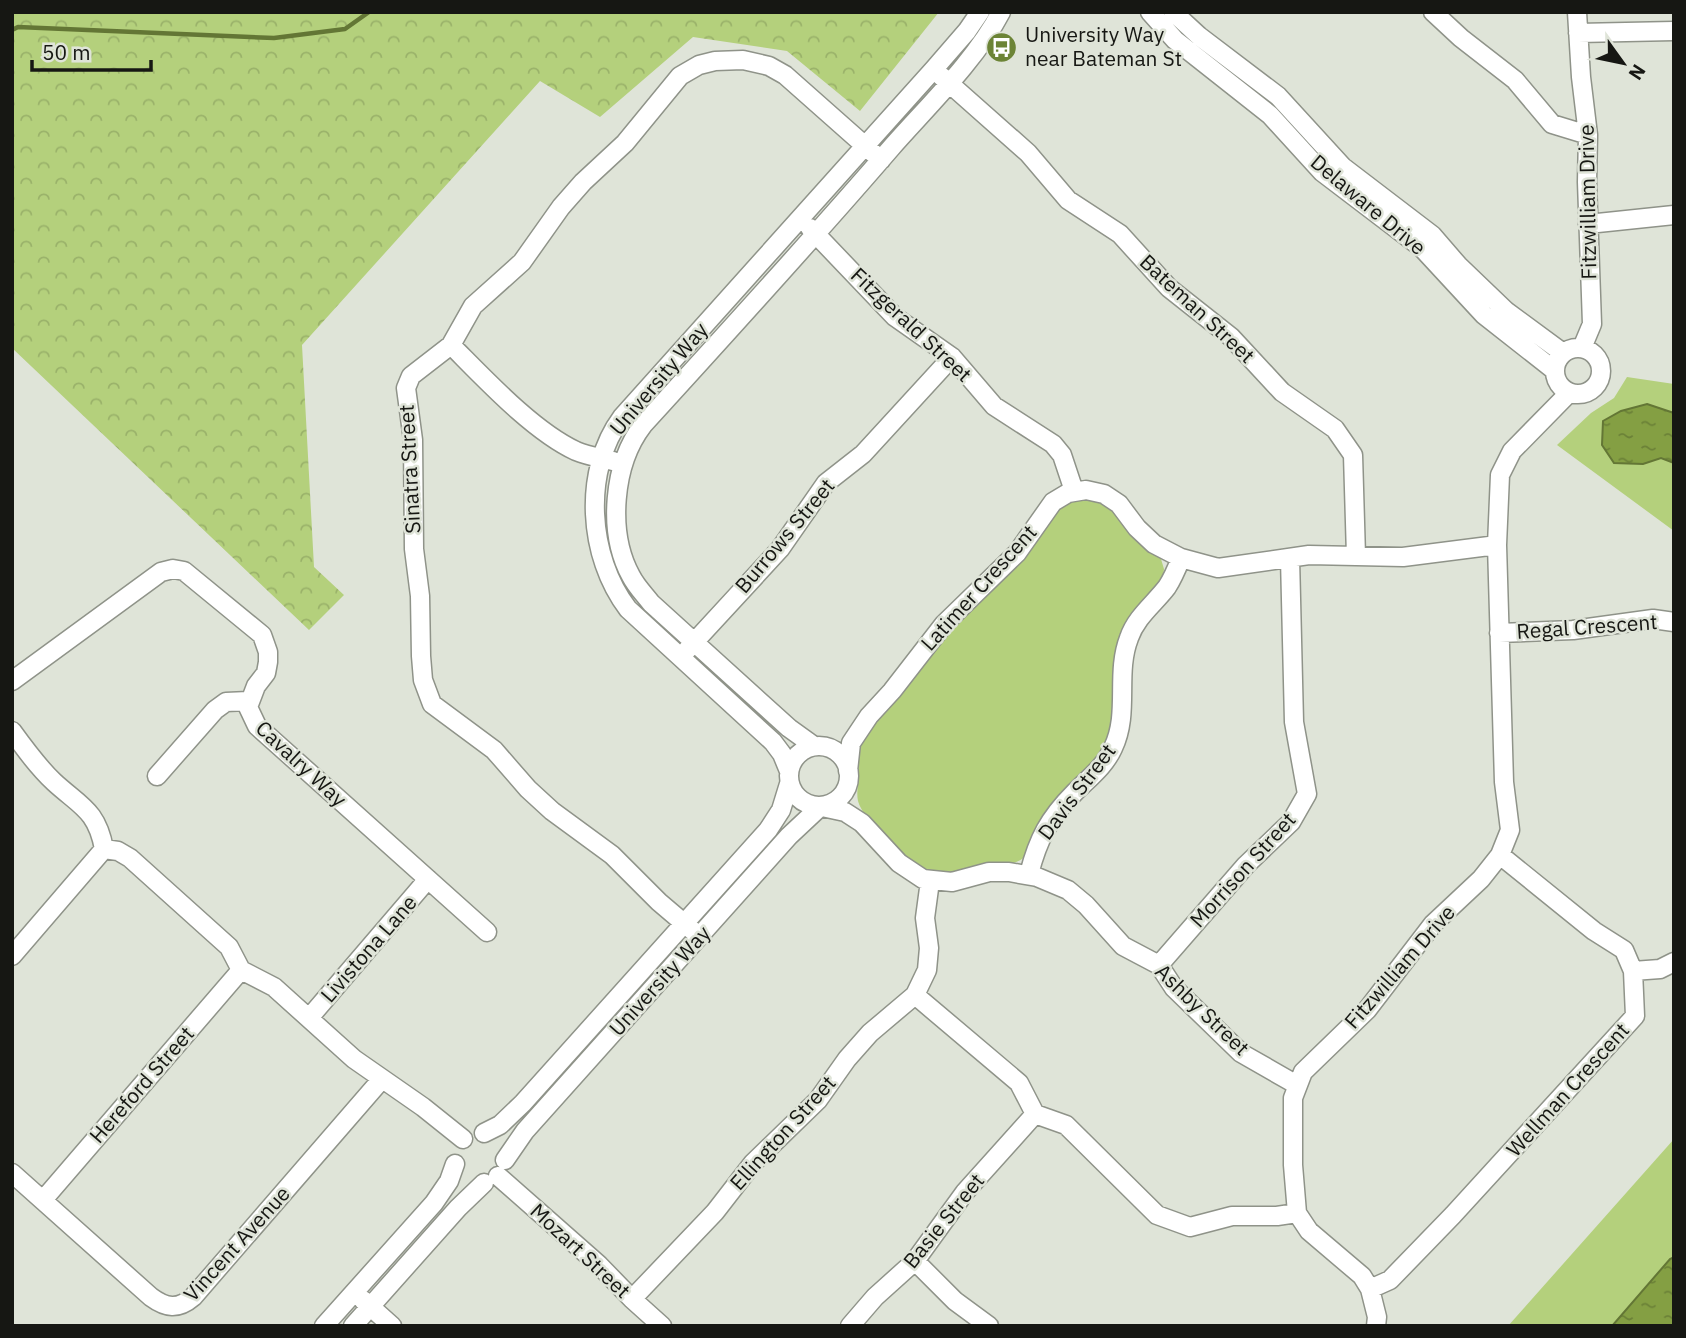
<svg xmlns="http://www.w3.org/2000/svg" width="1686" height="1338" font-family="'IBM Plex Sans',sans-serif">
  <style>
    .forest { fill: url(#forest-crowns) }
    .green { fill: #b4d07c }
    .water { fill: url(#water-ripples); stroke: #637635; stroke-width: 2 }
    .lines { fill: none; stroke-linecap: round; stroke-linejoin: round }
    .stream { stroke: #637635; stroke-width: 4.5 }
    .minor-casing { stroke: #8f9389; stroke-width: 21 }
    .minor { stroke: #fff; stroke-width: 18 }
    .labels { text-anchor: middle; stroke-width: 5; stroke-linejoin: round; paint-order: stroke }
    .poi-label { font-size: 21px; fill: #161713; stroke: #dfe4d8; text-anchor: start }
    .street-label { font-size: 21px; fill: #161713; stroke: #dfe4d8 }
  </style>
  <defs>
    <pattern id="forest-crowns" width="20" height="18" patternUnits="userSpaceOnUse" patternTransform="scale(1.75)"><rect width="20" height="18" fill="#b4d07c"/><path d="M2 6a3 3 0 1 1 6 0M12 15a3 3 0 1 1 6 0" fill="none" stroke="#9ab26a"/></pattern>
    <pattern id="water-ripples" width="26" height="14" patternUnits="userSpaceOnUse" patternTransform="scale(1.75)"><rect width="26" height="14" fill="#849f43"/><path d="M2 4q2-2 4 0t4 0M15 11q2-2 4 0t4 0" fill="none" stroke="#6b8137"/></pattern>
  </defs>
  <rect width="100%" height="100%" fill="#dfe4d8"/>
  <path class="forest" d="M12,12h927l-79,99 -73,-60 -94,-14 -93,80 -60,-36 -238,264 12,222 30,28 -35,35 -297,-282z"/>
  <path class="green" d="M1627,377l47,7v147l-117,-86 34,-32 23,-15z
    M1083,497l23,6 55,56 3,10 -1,10c-19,25 -44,51 -48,83 -3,23 3,47 -3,70 -7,27 -63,89 -83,112 -1,6 -2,11 -7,15 -12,9 -79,18 -94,14 -20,-5 -65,-53 -70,-72 -2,-9 1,-18 0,-27 -1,-14 -4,-16 -1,-32l80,-100 116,-128 15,-12z
    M1674,1139v187h-166z"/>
  <path class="water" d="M1647,404l27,9v50l-13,-5 -18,6 -29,-1 -12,-18 1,-24 18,-10z
    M1674,1257v69h-62l58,-67z"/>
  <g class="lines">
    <path class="stream" d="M12,30l6,-3 256,11 71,-9 24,-17"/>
    <defs>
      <path id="minor" d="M1150,12l25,28 95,75 52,57 100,76 62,67 70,55
        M1173,12l26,24 79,60 65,71 89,68 26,30 48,46 57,42
        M1433,12l28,26 54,42 37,44 36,11
        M1577,12l4,65 7,58 -1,47 5,142 -10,24
        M1578,33l96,-2
        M941,76l87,77 40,47 52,34 49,54 62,49 51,55 53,37 18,26 3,101
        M1588,224l86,-9
        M810,228l85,89 57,40 42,49 59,38 9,11 12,36
        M451,345c34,34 82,86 125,106 12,5 25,7 37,10
        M1555 371a23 23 0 1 1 46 0a23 23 0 1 1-46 0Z
        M1499,633l74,-3 80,-11 21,3
        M687,650l93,-101 46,-66 37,-29 89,-97
        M12,681l149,-109 12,-3 11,2 78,64 6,17v10l-2,11 -10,13 -8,21 9,19 230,206
        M12,731c13,18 26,36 42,51 26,24 43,28 50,67
        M789 776a30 30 0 1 1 60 0a30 30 0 1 1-60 0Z
        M814,746l-25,-18 -138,-125c-7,-9 -15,-17 -20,-27 -24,-44 -18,-112 12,-151 84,-92 167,-183 248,-277 36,-41 85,-88 110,-136
        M789,771l-7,-17 -9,-12 -145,-133c-40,-52 -46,-138 -6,-192l312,-348 33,-38 13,-19
        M848,771l3,-28 18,-27 23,-25 52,-67 73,-71 36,-51 15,-9 18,-3 18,4 15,10 18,24 17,16 27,14 37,10 91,-13 94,2 94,-12
        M157,776l58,-66 11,-8 22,-1
        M822,807l23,5 17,11 37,40 24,16 29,3 37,-10h20l28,5 31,13 18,15 37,41 36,19 15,23 67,65 56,32
        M104,849l14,2 12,7 99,89 12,23 33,17 80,72 69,48 40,32
        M1029,874c9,-35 20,-56 46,-82 14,-14 30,-26 38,-44 17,-35 2,-74 16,-110 7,-21 25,-34 38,-51 6,-9 10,-19 14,-29
        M699,936l-40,-34 -47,-47 -60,-44 -24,-22 -34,-39 -62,-46 -9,-24 -2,-24 -1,-60 -6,-47 -1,-109 -7,-52 5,-12 40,-31 22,-39 49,-44 39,-55 22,-25 42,-39 55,-67 19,-11 16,-4 28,-1 26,6 16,9 96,85
        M12,956l92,-107
        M1159,965l87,-100 45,-43 16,-28 -13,-72 -4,-164
        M1633,971l27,-2 14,-7
        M915,995l104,88 16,31 31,11 91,90 33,12 42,-11h45l20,-3
        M309,1018l119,-139
        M484,1133l16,-8 23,-22 245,-273 13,-20 8,-26
        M505,1160l20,-29 264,-295 31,-29
        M12,1173l139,124c15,11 27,13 42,0l188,-217
        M498,1176l101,89 33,34 30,27
        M43,1200l198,-230
        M915,1261l40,40 34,25
        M1370,1289l20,-9 63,-65 182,-199 -2,-45 -9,-21 -30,-19 -94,-76
        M632,1299l83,-87 38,-49 65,-63 29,-41 23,-26 45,-38 12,-25 2,-22 -4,-30 5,-37
        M363,1300l29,26
        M324,1326l110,-123 15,-22 6,-17
        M353,1326l105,-118 26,-25
        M850,1326l25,-29 40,-36 50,-69 70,-78
        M1376,1326l1,-9 -7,-28 -8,-13 -53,-45 -12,-18 -4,-48v-67l10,-26 64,-62 66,-86 48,-45 19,-24 10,-25 -6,-48 -7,-237 3,-70 12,-24 57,-58"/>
    </defs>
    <use href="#minor" class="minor-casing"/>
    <use href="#minor" class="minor"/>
  </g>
  <defs>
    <symbol id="bus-disc" viewBox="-11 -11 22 22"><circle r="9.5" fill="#6c8436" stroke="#dfe4d8"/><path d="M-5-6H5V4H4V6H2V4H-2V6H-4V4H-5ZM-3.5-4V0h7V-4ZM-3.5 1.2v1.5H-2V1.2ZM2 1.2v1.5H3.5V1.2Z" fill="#fff"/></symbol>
  </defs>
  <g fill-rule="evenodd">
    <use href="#bus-disc" x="984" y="30" width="35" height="35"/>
  </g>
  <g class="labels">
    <g class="poi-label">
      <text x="1025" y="42">University Way<tspan x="1025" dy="24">near Bateman St</tspan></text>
    </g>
    <g class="street-label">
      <text transform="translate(1588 202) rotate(-91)" y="7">Fitzwilliam Drive</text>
      <text transform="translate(1368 205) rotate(40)" y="7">Delaware Drive</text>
      <text transform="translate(1197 309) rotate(43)" y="7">Bateman Street</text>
      <text transform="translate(911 325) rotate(43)" y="7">Fitzgerald Street</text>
      <text transform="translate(659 379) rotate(-50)" y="7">University Way</text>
      <text transform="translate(410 469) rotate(-93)" y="7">Sinatra Street</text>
      <text transform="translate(785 536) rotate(-50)" y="7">Burrows Street</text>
      <text transform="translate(979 588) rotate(-48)" y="7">Latimer Crescent</text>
      <text transform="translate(1587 627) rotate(-4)" y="7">Regal Crescent</text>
      <text transform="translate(301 764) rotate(43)" y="7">Cavalry Way</text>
      <text transform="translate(1077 792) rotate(-53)" y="7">Davis Street</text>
      <text transform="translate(1243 870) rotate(-48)" y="7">Morrison Street</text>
      <text transform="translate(369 949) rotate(-49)" y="7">Livistona Lane</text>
      <text transform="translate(1400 967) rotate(-49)" y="7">Fitzwilliam Drive</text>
      <text transform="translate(660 981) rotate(-48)" y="7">University Way</text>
      <text transform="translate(1202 1010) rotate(44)" y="7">Ashby Street</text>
      <text transform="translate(142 1085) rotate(-49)" y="7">Hereford Street</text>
      <text transform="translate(1568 1090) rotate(-48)" y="7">Wellman Crescent</text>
      <text transform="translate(783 1133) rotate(-48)" y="7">Ellington Street</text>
      <text transform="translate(944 1221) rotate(-51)" y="7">Basie Street</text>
      <text transform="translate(237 1244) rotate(-48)" y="7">Vincent Avenue</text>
      <text transform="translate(580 1251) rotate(43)" y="7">Mozart Street</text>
    </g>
  </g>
  <rect width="1686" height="1338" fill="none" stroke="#161713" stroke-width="28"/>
  <g transform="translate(1623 63) rotate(123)" stroke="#dfe4d8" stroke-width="5" paint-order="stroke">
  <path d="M0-5L12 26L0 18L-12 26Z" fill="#161713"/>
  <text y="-10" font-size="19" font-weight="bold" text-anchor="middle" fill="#161713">N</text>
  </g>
  <path d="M32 60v10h119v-10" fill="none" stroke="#161713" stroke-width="3.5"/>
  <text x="42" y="60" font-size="21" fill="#161713" stroke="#dfe4d8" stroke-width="5" paint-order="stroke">50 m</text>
</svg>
